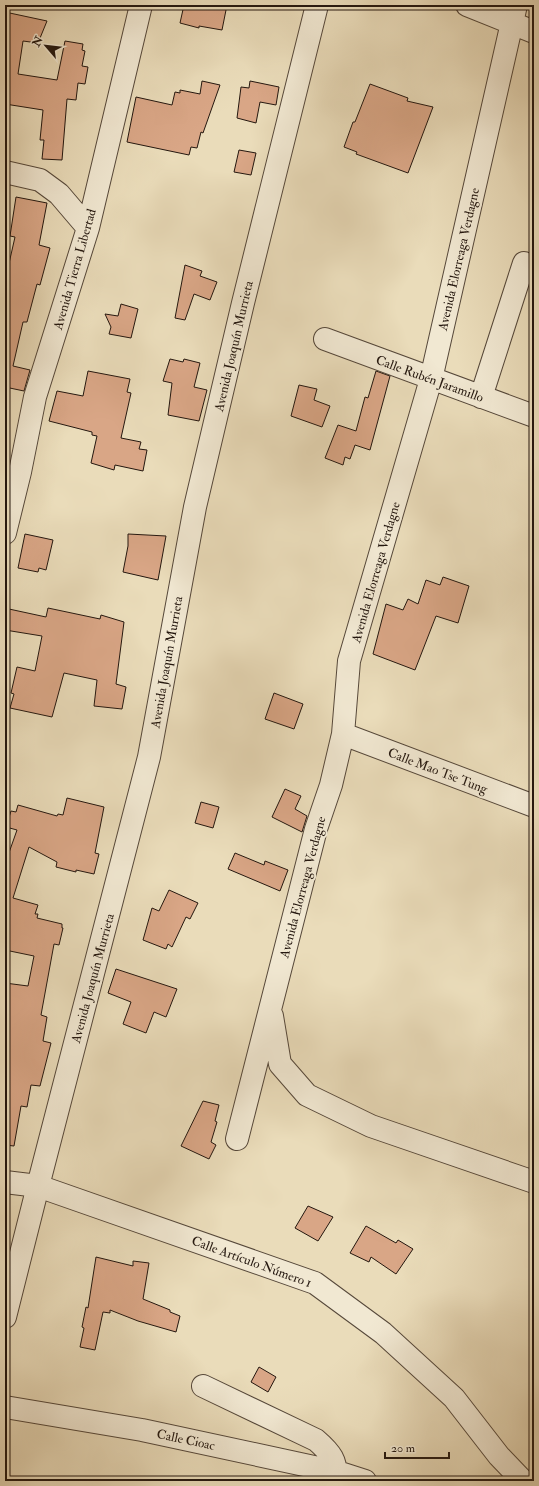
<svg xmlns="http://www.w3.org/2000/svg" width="539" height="1486" font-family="'IM FELL Double Pica',serif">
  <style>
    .building { fill: #d9a686; stroke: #24170f }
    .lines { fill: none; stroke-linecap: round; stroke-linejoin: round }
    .minor-casing { stroke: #56483a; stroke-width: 24 }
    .minor { stroke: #f1e8d2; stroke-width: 22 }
    .labels { text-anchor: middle; stroke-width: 4; stroke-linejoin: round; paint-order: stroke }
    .street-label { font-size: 13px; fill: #24170f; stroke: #f1e8d2 }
  </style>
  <rect width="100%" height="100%" fill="#eadcba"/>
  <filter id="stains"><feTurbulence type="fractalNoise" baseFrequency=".005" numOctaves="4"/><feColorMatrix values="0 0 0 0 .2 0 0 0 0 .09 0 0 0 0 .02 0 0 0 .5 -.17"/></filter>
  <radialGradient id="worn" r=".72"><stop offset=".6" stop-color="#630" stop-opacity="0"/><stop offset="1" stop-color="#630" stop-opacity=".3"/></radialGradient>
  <path class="building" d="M184,5h43l-5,25 -23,-4v2l-19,-5z
    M5,12l42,9 -9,22 -15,-2 -5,33 39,6 8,-39 18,3 -1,6 3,1 -3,15 6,1 -3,17 -7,-1 -2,17 -9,-1 -5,61 -20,-1 2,-19h-4l3,-30 -38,-6z
    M202,81l18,4 -17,48 -2,-1 -4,16 -6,-1 -2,8 -62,-13 9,-45 36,8 3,-13 5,1v-3l20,4z
    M250,81l29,6 -3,18 -16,-3 -4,21 -19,-5 4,-31 8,1z
    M370,84l38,14 -1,3 26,6 -25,66 -52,-19 1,-2 -13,-5 9,-25h2z
    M239,150l17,3 -5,22 -17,-3z
    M16,197l31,6 -8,42 11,3 -10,37 -3,-1 -10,38h-4l-10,44 17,4 -6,21 -19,-4v-106l10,-44 -5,-1z
    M185,265l17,6 -2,5 17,6 -7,18 -16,-6 -9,26 -10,-2z
    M121,304l17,5 -7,29 -22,-4 2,-7 -6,-13 13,2z
    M170,359l13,3 1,-3 16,4 -6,24 13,3 -8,31 -31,-6 4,-32 -9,-2z
    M88,371l42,8 -3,13 4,1 -10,45 20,4 -2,7 8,1 -4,21 -28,-6 -1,5 -23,-7 6,-27 -5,-1v-3l-43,-11 8,-30 26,5z
    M376,371l14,5 -20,74 -15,-5 -5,14 -5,-2 -2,8 -18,-7 13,-33 18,6 9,-34 3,1z
    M299,385l18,4 -3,11 16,6 -8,21 -31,-11z
    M25,534l28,6 -7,30 -7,-2 -1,4 -20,-4z
    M128,534l38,2 -8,44 -35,-8 5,-26z
    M443,577l26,9 -11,37 -22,-7 -21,54 -42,-16 13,-50 17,6 5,-11 10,5 8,-24 14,5z
    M48,608l52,11 1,-4 23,7 -8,62 10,3 -4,22 -28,-3 3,-26 -33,-7 -12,44 -42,-9 4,-14 -3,-1 6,-26 18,4 7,-35 -37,-6 4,-21 37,8z
    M274,693l29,11 -9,25 -29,-10z
    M285,789l16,7 -6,13 12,7 -5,16 -30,-15z
    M67,798l37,9 -9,46 4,1 -5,20 -18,-4v2l-20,-5 1,-5 -28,-15 -16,51 25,7 -3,9h3l-1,4 25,6v4h1l-4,17 -5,-1 -13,71 6,2 -4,24 8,2 -11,43 -9,-1 -4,22 -6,-1 -7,40 -9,-1v-162l23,3 6,-30 -29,-6v-86l12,-34 -11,-3 5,-16 5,1 2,-7 39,11 1,-2 5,1z
    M201,802l18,5 -6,21 -18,-5z
    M235,853l29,12 1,-4 23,9 -8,21 -52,-22z
    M169,890l29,13 -8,16 -4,-2 -14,30 -4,-3 -2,5 -23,-9 9,-32 7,3z
    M116,969l61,20 -11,28 -12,-5 -8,21 -23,-9 8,-22 -23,-9z
    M203,1101l16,4 -4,16 2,1 -6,20 5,3 -7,14 -28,-13z
    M308,1206l25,11 -15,24 -23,-13z
    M366,1226l30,17 2,-3 15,9 -17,25 -25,-17 -2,5 -19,-9z
    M96,1257l37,9v-5l16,2 -6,36 27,11v2l10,4 -4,16 -38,-11 -28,-11v3l-7,-1 -8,38 -15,-3 4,-19 -2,-1 4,-20 2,1z
    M259,1367l17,10 -8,15 -17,-10z"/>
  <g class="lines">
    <defs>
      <path id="minor" d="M467,5l67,27
        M5,172l35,8 19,14 29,34
        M325,339l209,77
        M481,397l43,-134
        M5,533l15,-61 15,-75 53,-169 53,-223
        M343,734l191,72
        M272,1016l8,48 27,31 64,31 163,56
        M237,1139l79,-310 15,-44 12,-51 6,-73 82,-282 85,-374
        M5,1182l33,4 277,97 68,50 71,65 45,58 24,25
        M5,1317l33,-131 111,-429 46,-250 48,-204 74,-298
        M203,1386l113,54c14,12 22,21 19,41
        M5,1407l137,23 195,42 28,9"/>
    </defs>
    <use href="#minor" class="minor-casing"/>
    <use href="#minor" class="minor"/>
  </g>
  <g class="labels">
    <g class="street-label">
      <text transform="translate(458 259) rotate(-77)" y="5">Avenida Elorreaga Verdagne</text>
      <text transform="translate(74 269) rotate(-74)" y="5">Avenida Tierra Libertad</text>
      <text transform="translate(233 346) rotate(-77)" y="5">Avenida Joaquín Murrieta</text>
      <text transform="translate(430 378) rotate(20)" y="5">Calle Rubén Jaramillo</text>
      <text transform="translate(375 572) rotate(-74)" y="5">Avenida Elorreaga Verdagne</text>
      <text transform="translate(166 662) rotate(-80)" y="5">Avenida Joaquín Murrieta</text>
      <text transform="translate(438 770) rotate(21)" y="5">Calle Mao Tse Tung</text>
      <text transform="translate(302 887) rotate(-75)" y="5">Avenida Elorreaga Verdagne</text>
      <text transform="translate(92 978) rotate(-75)" y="5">Avenida Joaquín Murrieta</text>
      <text transform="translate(252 1261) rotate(20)" y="5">Calle Artículo Número 1</text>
      <text transform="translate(186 1439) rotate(12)" y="5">Calle Cioac</text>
    </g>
  </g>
  <rect width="539" height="1486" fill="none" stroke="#eadcba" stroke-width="20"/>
  <rect x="6" y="6" width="527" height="1474" fill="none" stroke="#24170f" stroke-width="2"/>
  <rect x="10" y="10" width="519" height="1466" fill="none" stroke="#24170f"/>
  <g transform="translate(46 46) rotate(298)" stroke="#f1e8d2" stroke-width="3" paint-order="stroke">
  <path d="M0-3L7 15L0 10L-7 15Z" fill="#24170f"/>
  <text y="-6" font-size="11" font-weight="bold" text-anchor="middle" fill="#24170f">N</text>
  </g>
  <path d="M385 1452v6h64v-6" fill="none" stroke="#24170f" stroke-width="2"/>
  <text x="391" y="1452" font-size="12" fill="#24170f" stroke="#f1e8d2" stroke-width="3" paint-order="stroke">20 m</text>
  <rect width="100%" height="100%" filter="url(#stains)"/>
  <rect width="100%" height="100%" fill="url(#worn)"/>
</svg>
